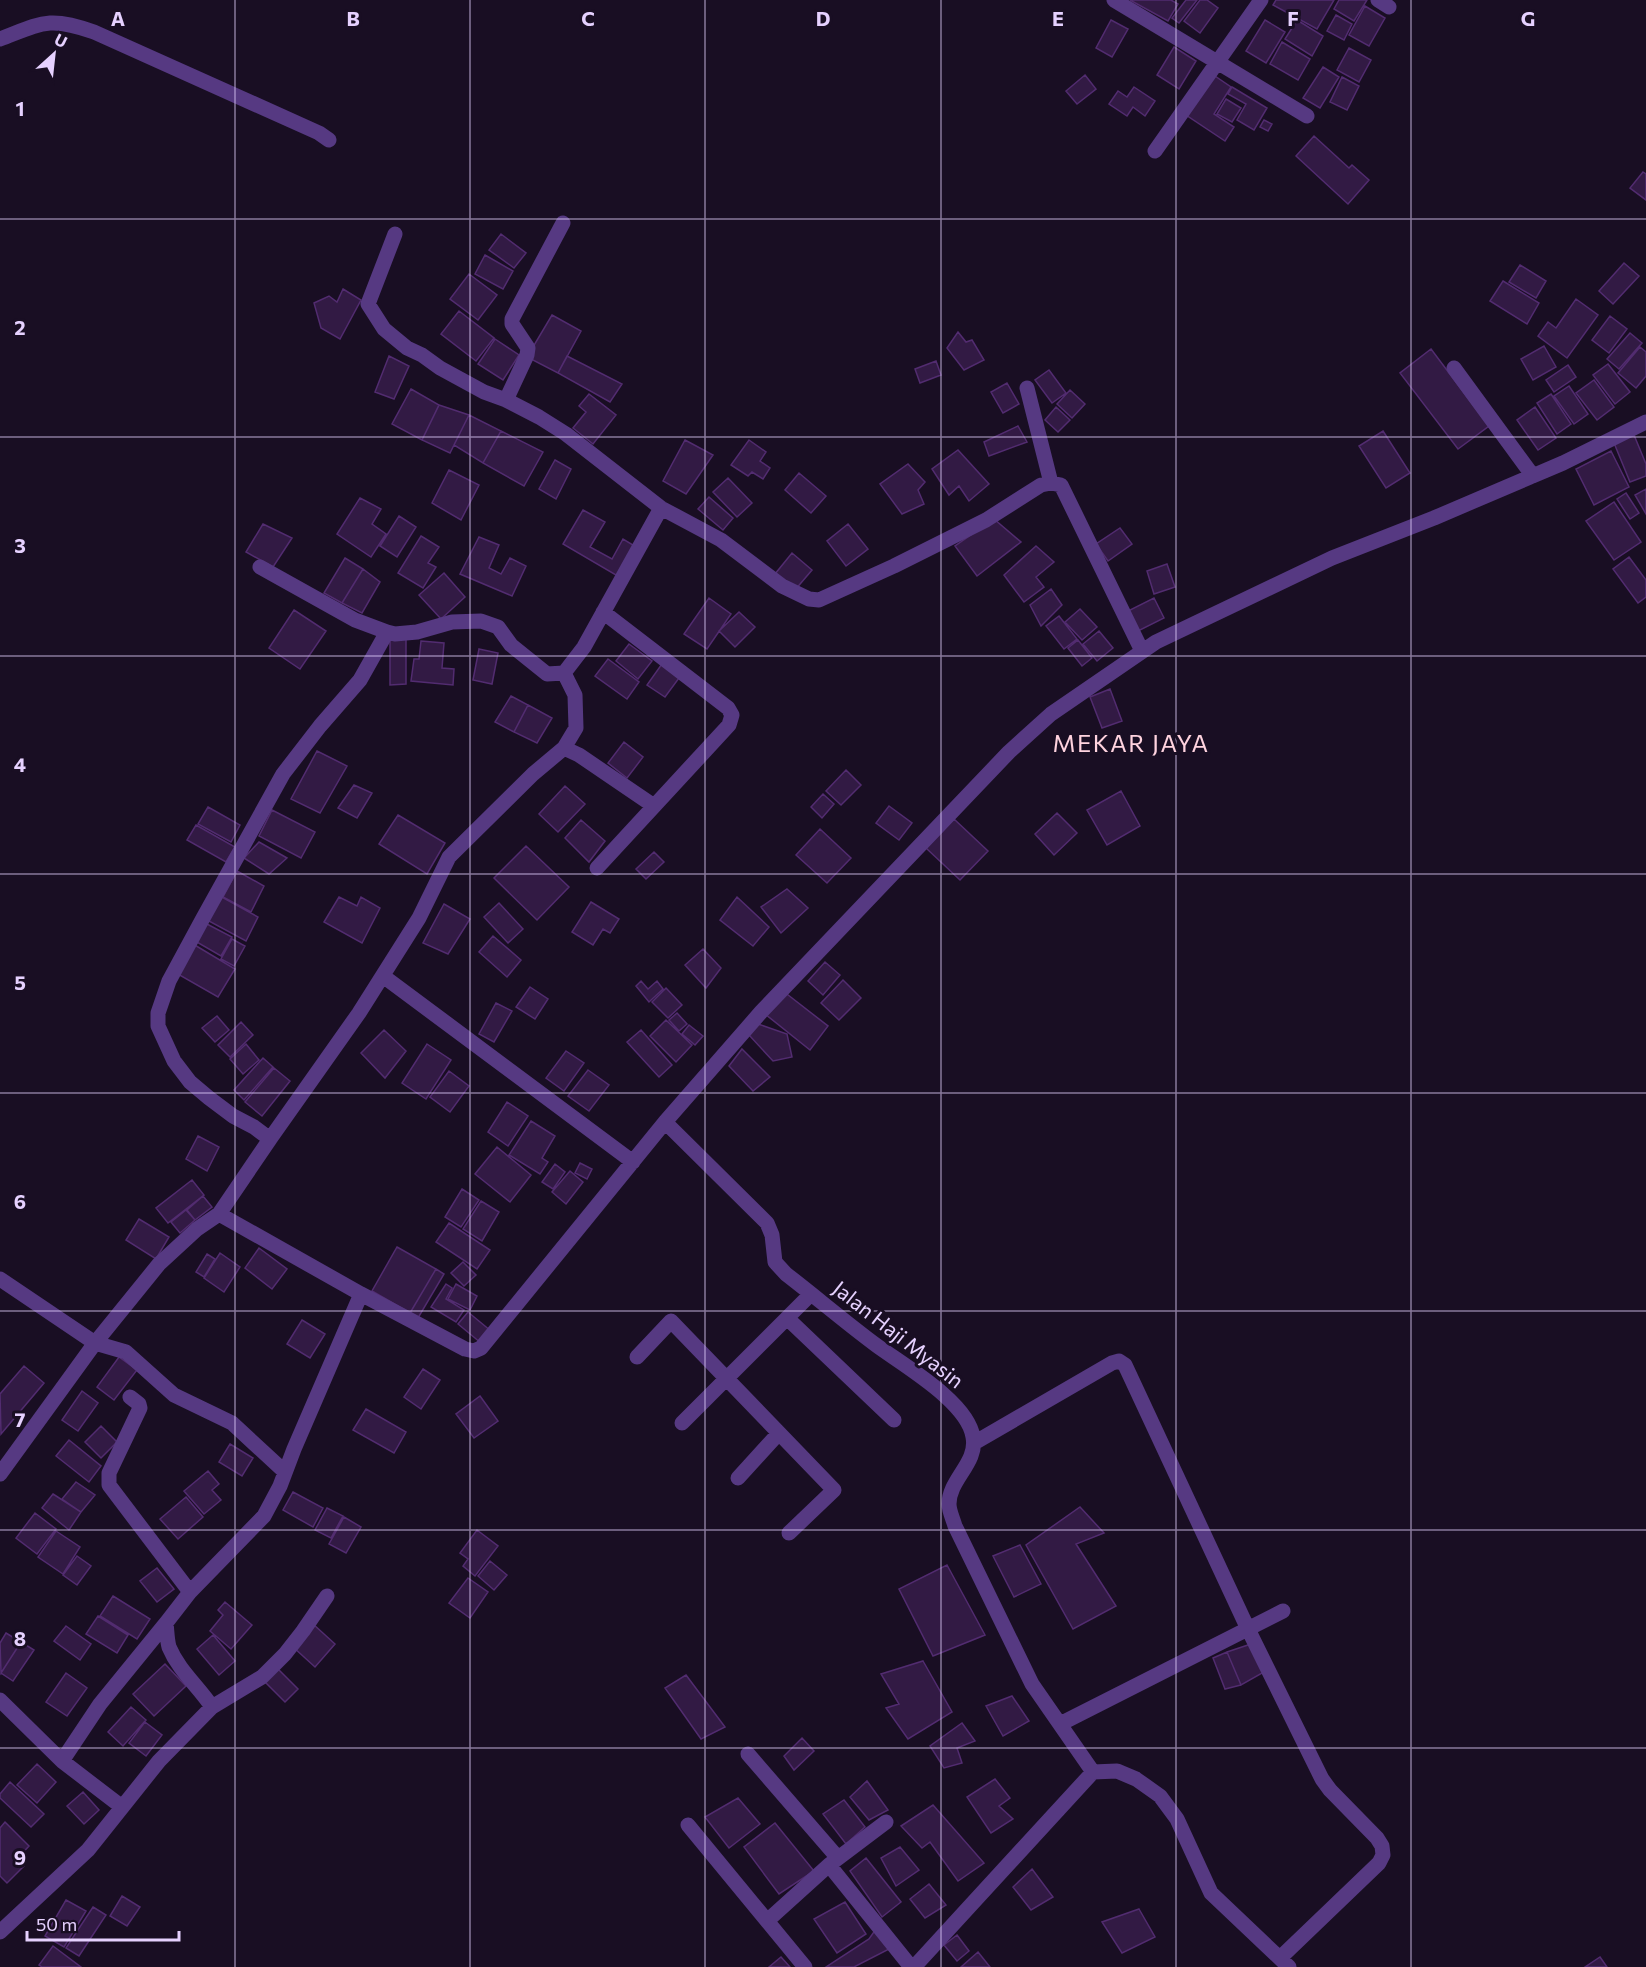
<svg xmlns="http://www.w3.org/2000/svg" width="1646" height="1967" font-family="Commissioner,sans-serif">
  <style>
    .building { fill: #321a44; stroke: #522c70; stroke-width: 1.5 }
    .lines { fill: none; stroke-linecap: round; stroke-linejoin: round }
    .minor { stroke: #563982; stroke-width: 15 }
    .grid { fill: none; stroke: #e6d1ff; stroke-width: 1.5; stroke-opacity: 0.55 }
    .labels { text-anchor: middle; stroke-width: 6; stroke-linejoin: round; paint-order: stroke }
    .street-label { font-size: 21px; fill: #e6d1ff; stroke: #190e23 }
    .quarter-label { font-size: 24px; letter-spacing: 1.5px; fill: #ffd3df; stroke: #190e23 }
    .grid-label { font-size: 20px; text-anchor: middle; font-weight: bold; fill: #e6d1ff; stroke: #190e23; stroke-width: 6; stroke-linejoin: round; paint-order: stroke }
  </style>
  <rect width="100%" height="100%" fill="#190e23"/>
  <path class="building" d="M1130,0h41l7,4 -10,17z
    M1186,0h11l-18,23 -7,-5z
    M1200,0h7l11,8 -18,25 -16,-12z
    M1276,0h58l-17,29 -44,-24z
    M1339,0h28l-13,21 -20,-12z
    M1365,6l20,12 -16,28 -20,-11z
    M1336,15l16,9 -8,16 -17,-9z
    M1111,20l17,9 -16,28 -16,-9z
    M1265,20l20,12 -19,31 -20,-12z
    M1297,20l26,16 -11,20 -27,-17z
    M1282,42l28,17 -12,21 -28,-16z
    M1174,47l22,14 -17,28 -22,-14z
    M1349,48l22,12 -12,22 -22,-12z
    M1323,67l16,10 -19,31 -17,-10z
    M1212,74l19,13 -17,27 20,13 -9,14 -39,-26z
    M1085,75l11,14 -19,15 -11,-13z
    M1342,77l17,9 -12,24 -17,-8z
    M1134,87l21,14 -10,15 -12,-9 -6,9 -18,-12 9,-13 9,6z
    M1232,87l35,21 -13,22 -17,-10 9,-16 -18,-10z
    M1226,99l15,9 -9,14 -15,-8z
    M1264,120l8,4 -4,7 -8,-4z
    M1314,136l35,32 3,-3 17,15 -21,24 -52,-48z
    M1643,172l3,2v26l-16,-12z
    M501,234l25,19 -12,15 -25,-18z
    M485,255l28,16 -10,18 -28,-15z
    M1624,263l15,13 -26,28 -14,-13z
    M1520,265l26,16 -10,17 -27,-16z
    M469,274l28,21 -19,25 -28,-21z
    M1503,281l36,22 -12,21 -37,-23z
    M343,289l18,11 -21,39 -19,-11 -7,-25 15,-7 8,6z
    M1576,299l22,16 -31,43 -29,-22 10,-14 8,6z
    M459,311l35,27 -18,23 -35,-27z
    M552,315l29,16 -23,42 -31,-16z
    M1610,316l17,13 -18,24 -17,-13z
    M958,332l8,10 6,-2 12,20 -20,10 -17,-22z
    M1630,333l12,10 -23,26 -12,-10z
    M495,339l24,16 -16,25 -25,-16z
    M1544,346l12,21 -23,13 -12,-21z
    M1640,347l6,5v24l-10,12 -18,-15z
    M1431,349l58,77 -31,23 -58,-76z
    M389,356l20,10 -15,33 -19,-7z
    M567,356l55,28 -12,18 -52,-29z
    M936,361l5,14 -21,8 -5,-14z
    M1608,364l22,28 -15,12 -22,-29z
    M1568,365l8,12 -22,15 -8,-12z
    M1049,370l17,23 -14,10 -17,-23z
    M1594,380l20,27 -17,13 -21,-27z
    M1007,383l12,21 -16,9 -12,-21z
    M1569,386l19,28 -14,10 -20,-28z
    M411,389l28,16 -17,35 -30,-16z
    M1070,390l15,14 -13,14 -15,-14z
    M589,394l27,21 -23,29 -20,-16 13,-16 -7,-6z
    M1551,394l20,30 -14,10 -20,-31z
    M439,405l30,10 -19,38 -28,-13z
    M1056,407l14,13 -12,12 -13,-12z
    M1535,407l21,31 -18,12 -21,-30z
    M469,415l32,16 -18,32 -29,-18z
    M1018,426l9,16 -38,14 -5,-14z
    M501,431l42,21 -19,34 -41,-23z
    M1383,431l27,42 -24,15 -27,-42z
    M1634,435l12,29v12l-16,6 -16,-39z
    M685,440l28,15 -27,39 -23,-13z
    M749,440l17,12 -6,9 10,7 -7,11 -11,-7 -4,4 -17,-11z
    M958,450l31,34 -20,17 -10,-15 -10,9 -17,-26z
    M1611,451l18,36 -35,18 -18,-36z
    M555,460l16,9 -15,30 -17,-10z
    M908,464l17,18 -7,8 6,14 -22,10 -22,-30z
    M449,470l30,15 -18,35 -29,-17z
    M799,473l27,23 -15,17 -26,-23z
    M728,478l24,25 -15,14 -24,-25z
    M1646,489v25l-11,-19z
    M1626,493l13,20 -9,6 -13,-20z
    M709,497l24,21 -10,12 -25,-21z
    M360,498l21,11 -9,15 14,10 -15,23 -34,-23z
    M1614,502l27,40 -27,18 -28,-39z
    M583,510l22,12 -15,25 22,12 11,-20 15,9 -17,30 -58,-34z
    M399,516l17,11 -19,30 -17,-11z
    M994,519l27,23 -44,34 -22,-30z
    M263,524l29,14 -19,29 -27,-15z
    M848,524l20,25 -22,17 -19,-25z
    M1120,528l12,16 -24,17 -12,-17z
    M421,536l18,11 -11,16 8,4 -13,21 -25,-15z
    M479,537l20,8 -10,23 12,6 9,-16 16,8 -14,30 -52,-22z
    M1036,546l18,16 -18,15 8,10 -20,15 -20,-27z
    M792,553l20,17 -17,20 -20,-16z
    M1629,557l17,23v17l-8,6 -25,-34z
    M345,558l18,11 -21,34 -18,-10z
    M1167,564l8,23 -21,7 -7,-23z
    M363,569l17,13 -18,31 -20,-10z
    M444,573l21,24 -24,22 -22,-24z
    M1051,589l11,16 -21,21 -11,-21z
    M709,598l22,16 -24,35 -23,-15z
    M1154,598l10,20 -26,13 -10,-20z
    M1080,609l17,18 -15,13 -17,-18z
    M294,610l32,21 -26,38 -31,-21z
    M739,612l16,15 -20,20 -16,-16z
    M1059,616l18,23 -13,10 -18,-23z
    M1099,631l14,17 -16,13 -14,-17z
    M390,639h16v45l-16,1z
    M1078,640l14,18 -10,8 -14,-18z
    M421,641l23,2 -2,25 12,1 -1,16 -42,-4 3,-22h5z
    M629,644l23,17 -14,18 -22,-18z
    M479,649l19,4 -6,31 -19,-4z
    M608,659l31,23 -12,17 -32,-23z
    M664,661l18,13 -17,23 -18,-12z
    M1110,689l12,32 -20,7 -12,-31z
    M511,696l17,9 -14,27 -19,-10z
    M528,705l24,13 -15,25 -23,-11z
    M624,742l19,15 -16,21 -19,-15z
    M317,751l30,15 -27,47 -29,-14z
    M846,770l15,15 -20,20 -15,-14z
    M354,785l18,8 -15,25 -19,-10z
    M565,786l20,18 -27,28 -19,-18z
    M1121,791l19,35 -33,19 -20,-35z
    M823,794l11,10 -12,14 -11,-11z
    M889,806l23,17 -13,17 -23,-17z
    M208,807l32,18 -9,17 -33,-18z
    M272,810l43,22 -14,26 -42,-22z
    M1057,813l20,20 -23,22 -19,-21z
    M398,815l47,28 -18,31 -48,-30z
    M954,819l34,32 -28,29 -34,-32z
    M581,820l24,21 -16,21 -24,-24z
    M196,825l39,22 -9,15 -39,-22z
    M820,829l31,29 -24,25 -31,-28z
    M259,842l28,16 -18,16 -25,-16z
    M526,846l43,41 -32,33 -43,-42z
    M654,852l10,10 -18,17 -10,-10z
    M237,871l27,15 -13,26 -28,-15z
    M787,889l21,19 -27,25 -20,-26z
    M220,896l38,21 -12,24 -39,-21z
    M339,897l18,9 4,-9 19,11 -18,35 -38,-21z
    M737,897l32,30 -16,19 -33,-26z
    M591,902l28,17 -9,14 -7,-4 -10,16 -21,-13z
    M499,903l24,26 -15,14 -24,-26z
    M444,904l26,15 -22,35 -25,-11z
    M205,923l27,14 -11,19 -26,-15z
    M493,936l28,24 -14,17 -28,-25z
    M232,939l13,7 -11,20 -13,-7z
    M193,944l42,25 -17,28 -42,-24z
    M703,949l18,19 -15,20 -21,-23z
    M825,962l15,13 -17,20 -15,-14z
    M843,980l18,18 -22,22 -18,-17z
    M641,981l7,8 9,-8 6,8 -14,13 -13,-16z
    M530,987l18,12 -13,20 -19,-12z
    M666,988l16,17 -14,13 -16,-16z
    M783,991l45,35 -18,24 -45,-36z
    M496,1003l16,8 -18,31 -15,-8z
    M677,1013l10,11 -8,7 -10,-11z
    M217,1016l12,14 -14,12 -13,-14z
    M666,1020l26,25 -16,17 -26,-26z
    M241,1022l12,13 -23,22 -12,-12z
    M758,1024l29,10 5,23 -19,4 -24,-26z
    M689,1025l14,11 -8,9 -13,-11z
    M384,1030l22,21 -21,27 -24,-25z
    M641,1030l31,35 -13,12 -32,-35z
    M246,1044l13,16 -16,14 -13,-15z
    M427,1044l24,16 -25,39 -24,-16z
    M742,1049l28,28 -17,14 -24,-25z
    M566,1051l18,12 -20,28 -18,-13z
    M263,1058l10,9 -29,33 -10,-10z
    M274,1068l16,13 -28,35 -17,-14z
    M588,1070l21,15 -20,26 -21,-15z
    M449,1071l20,15 -19,26 -20,-15z
    M507,1102l21,14 -20,30 -20,-14z
    M531,1121l24,15 -13,22 6,4 -8,12 -31,-19z
    M198,1136l21,11 -12,24 -21,-12z
    M497,1147l34,28 -21,27 -35,-28z
    M580,1163l12,6 -5,10 -12,-6z
    M555,1164l10,8 -12,17 -11,-7z
    M570,1171l13,11 -17,22 -14,-12z
    M192,1180l12,15 -36,28 -12,-15z
    M462,1189l17,11 -18,27 -16,-10z
    M203,1196l9,11 -17,13 -8,-10z
    M481,1201l18,11 -17,29 -19,-12z
    M186,1210l9,10 -15,13 -9,-11z
    M139,1219l30,18 -13,22 -30,-19z
    M449,1223l41,27 -13,19 -41,-27z
    M397,1247l39,22 -26,44 -38,-22z
    M259,1248l28,21 -15,20 -27,-21z
    M220,1253l20,14 -16,25 -20,-14z
    M207,1254l8,5 -11,18 -8,-5z
    M463,1262l13,13 -12,11 -13,-13z
    M436,1269l8,5 -26,44 -8,-5z
    M446,1284l6,4 -6,11 18,11 -8,12 -25,-15z
    M456,1284l21,12 -7,14 -22,-11z
    M468,1312l23,19 -10,12 -23,-19z
    M302,1320l23,14 -15,24 -23,-14z
    M119,1357l18,13 -23,30 -17,-13z
    M24,1366l20,17 -43,51 -1,-40z
    M423,1369l17,11 -19,29 -17,-12z
    M82,1391l16,12 -20,28 -16,-11z
    M480,1396l18,25 -24,17 -18,-24z
    M366,1409l40,23 -12,21 -41,-23z
    M101,1426l16,16 -16,16 -16,-16z
    M69,1440l32,26 -12,16 -33,-26z
    M230,1444l23,14 -11,18 -23,-14z
    M208,1471l11,13 -7,6 9,10 -17,14 -20,-23z
    M76,1482l19,13 -14,17 -19,-13z
    M293,1492l30,16 -10,19 -30,-17z
    M53,1494l28,18 -12,18 -27,-22z
    M186,1497l17,20 -25,22 -18,-20z
    M1080,1507l24,26 -28,11 40,62 -43,23 -47,-84z
    M327,1508l16,8 -12,22 -16,-8z
    M35,1513l21,16 -19,25 -21,-16z
    M344,1517l17,10 -15,26 -17,-9z
    M477,1530l21,16 -23,30 -12,-10 5,-7 -8,-6z
    M56,1531l24,16 -17,27 -25,-17z
    M1020,1545l21,39 -27,13 -21,-41z
    M77,1556l14,10 -14,19 -14,-10z
    M490,1561l17,14 -13,15 -16,-14z
    M947,1565l38,70 -52,21 -34,-67z
    M157,1568l17,21 -17,13 -17,-21z
    M468,1578l20,14 -18,26 -21,-15z
    M113,1596l37,23 -13,20 -37,-23z
    M225,1602l27,23 -21,24 -21,-18 13,-16 -5,-5z
    M98,1616l30,19 -11,18 -31,-19z
    M313,1624l22,20 -20,23 -22,-20z
    M66,1626l25,18 -11,16 -26,-19z
    M6,1633l15,9 -20,31 -1,-30z
    M213,1635l22,26 -16,14 -22,-26z
    M21,1642l13,8 -21,31 -12,-8z
    M1251,1644l13,28 -23,13 -14,-33z
    M1227,1652l14,33 -16,4 -12,-31z
    M923,1661l29,51 -44,27 -22,-31 13,-4 -18,-30z
    M165,1664l21,22 -32,30 -21,-22z
    M276,1667l22,22 -13,13 -22,-22z
    M66,1673l21,15 -20,28 -21,-14z
    M686,1675l39,52 -24,12 -36,-51z
    M1012,1696l17,25 -26,15 -17,-30z
    M131,1707l15,13 -23,26 -15,-14z
    M145,1722l17,13 -16,21 -17,-13z
    M962,1723l13,18 -18,7 5,15 -18,5 -14,-22z
    M802,1738l12,13 -20,19 -10,-14z
    M37,1764l19,18 -19,21 -20,-18z
    M995,1779l15,19 -11,8 14,13 -22,14 -24,-36z
    M867,1781l21,29 -19,10 -19,-23z
    M10,1782l34,32 -13,13 -31,-29v-4z
    M83,1792l16,18 -15,14 -17,-18z
    M738,1798l22,26 -31,24 -24,-31z
    M844,1800l21,27 -19,17 -23,-30z
    M933,1805l51,58 -26,18 -28,-39 -8,6 -21,-22z
    M5,1822l24,24 -12,13 7,7 -17,17 -7,-7v-48z
    M775,1823l39,48 -35,23 -35,-47z
    M900,1847l19,23 -23,16 -15,-28z
    M866,1858l35,44 -19,15 -32,-46z
    M1032,1869l21,28 -22,13 -18,-23z
    M929,1884l17,21 -21,13 -15,-19z
    M122,1896l18,11 -13,19 -17,-10z
    M66,1900l20,11 -22,36 -19,-11z
    M845,1902l21,32 -29,19 -23,-34z
    M93,1907l13,8 -27,41 -13,-8z
    M1139,1909l16,28 -33,16 -20,-31z
    M876,1929l15,19 -37,19h-28l43,-28z
    M957,1935l12,16 -12,10 -13,-16z
    M53,1946l28,21h-39l-3,-2z
    M978,1952l12,15h-29z
    M781,1957l9,10h-21z
    M1600,1957l7,10h-22z"/>
  <g class="lines">
    <path class="minor" d="M1114,0l193,116
      M1378,0l11,7
      M0,39c42,-16 49,-23 94,-7l225,101 10,7
      M1155,151l106,-151
      M395,234l-27,70 16,25 23,19 15,7 18,13 44,24 22,8 33,17 27,17 95,74 60,32 61,46 27,13 10,1 75,-34 92,-46 55,-35 10,-2 10,2 81,166
      M1454,368l79,108
      M1027,388l24,95
      M506,400l21,-45 1,-7 -16,-24v-5l51,-96
      M260,567l95,53 32,12 8,2 22,-2 35,-10 29,-1 17,6 13,18 36,29 17,-1 20,-26 77,-139
      M564,748l12,-20 -1,-33 -11,-22
      M597,868l132,-143 3,-10 -4,-7 -125,-96
      M383,976l250,186
      M665,1122l102,101 5,12 3,27 11,12c30,23 59,48 90,71 27,20 92,57 97,92 5,26 -24,42 -24,67 0,7 4,15 6,22l77,158 61,88
      M270,1139l89,-126 60,-95 30,-61 84,-83 31,-26 15,7 75,51
      M219,1214l142,80
      M0,1279l95,64 31,9 48,43 58,28 53,49
      M787,1318l107,102
      M637,1357l34,-36 163,169 -45,43
      M130,1397l9,7 1,4 -31,65v12l81,107
      M682,1423l129,-129
      M974,1443l138,-80 7,-2 6,4 123,264 74,150 8,11 47,48 5,8 1,9 -4,8 -99,95
      M0,1474l95,-131 64,-79 38,-35 22,-15 51,-75 -16,-12 -21,-11 -24,-18 -19,-16 -16,-21 -16,-35v-13l11,-32 33,-61 81,-146 37,-48 40,-46 27,-48
      M738,1478l41,-45
      M0,1700l62,61 60,46
      M212,1707c-14,-21 -33,-36 -43,-60 -2,-7 -2,-16 -3,-24l24,-31 74,-76 16,-30 14,-37 67,-155 104,55 9,2 7,-3 184,-226 96,-110 248,-260 42,-38 105,-72 176,-84 102,-40 129,-55 83,-41
      M1060,1724l223,-113
      M748,1754l90,104
      M62,1761l38,-57 66,-81
      M688,1825l117,142
      M829,1865l82,102
      M767,1921l62,-56 57,-43
      M0,1932l88,-82 71,-89 53,-54 50,-30 23,-23 18,-23 24,-35
      M914,1967l179,-195 24,-1 19,8 24,17 17,23 34,74 78,74"/>
  </g>
  <path class="grid" d="M235,0v1967M470,0v1967M705,0v1967M941,0v1967M1176,0v1967M1411,0v1967M0,219h1646M0,437h1646M0,656h1646M0,874h1646M0,1093h1646M0,1311h1646M0,1530h1646M0,1748h1646"/>
  <g class="labels">
    <g class="street-label">
      <text transform="translate(898 1335) rotate(38)" y="7">Jalan Haji Myasin</text>
    </g>
    <g class="quarter-label">
      <text x="1131" y="752">MEKAR JAYA</text>
    </g>
  </g>
  <g class="grid-label">
    <text x="118" y="26">A</text>
    <text x="353" y="26">B</text>
    <text x="588" y="26">C</text>
    <text x="823" y="26">D</text>
    <text x="1058" y="26">E</text>
    <text x="1293" y="26">F</text>
    <text x="1528" y="26">G</text>
    <text x="20" y="116">1</text>
    <text x="20" y="335">2</text>
    <text x="20" y="553">3</text>
    <text x="20" y="772">4</text>
    <text x="20" y="990">5</text>
    <text x="20" y="1209">6</text>
    <text x="20" y="1427">7</text>
    <text x="20" y="1646">8</text>
    <text x="20" y="1865">9</text>
  </g>
  <g transform="translate(54 54) rotate(27)" stroke="#190e23" stroke-width="4.5" paint-order="stroke">
  <path d="M0-4.5L10 22L0 15L-10 22Z" fill="#e6d1ff"/>
  <text y="-9" font-size="16" font-weight="bold" text-anchor="middle" fill="#e6d1ff">U</text>
  </g>
  <path d="M27 1931v9h152v-9" fill="none" stroke="#e6d1ff" stroke-width="3"/>
  <text x="36" y="1931" font-size="18" fill="#e6d1ff" stroke="#190e23" stroke-width="4.5" paint-order="stroke">50 m</text>
</svg>
